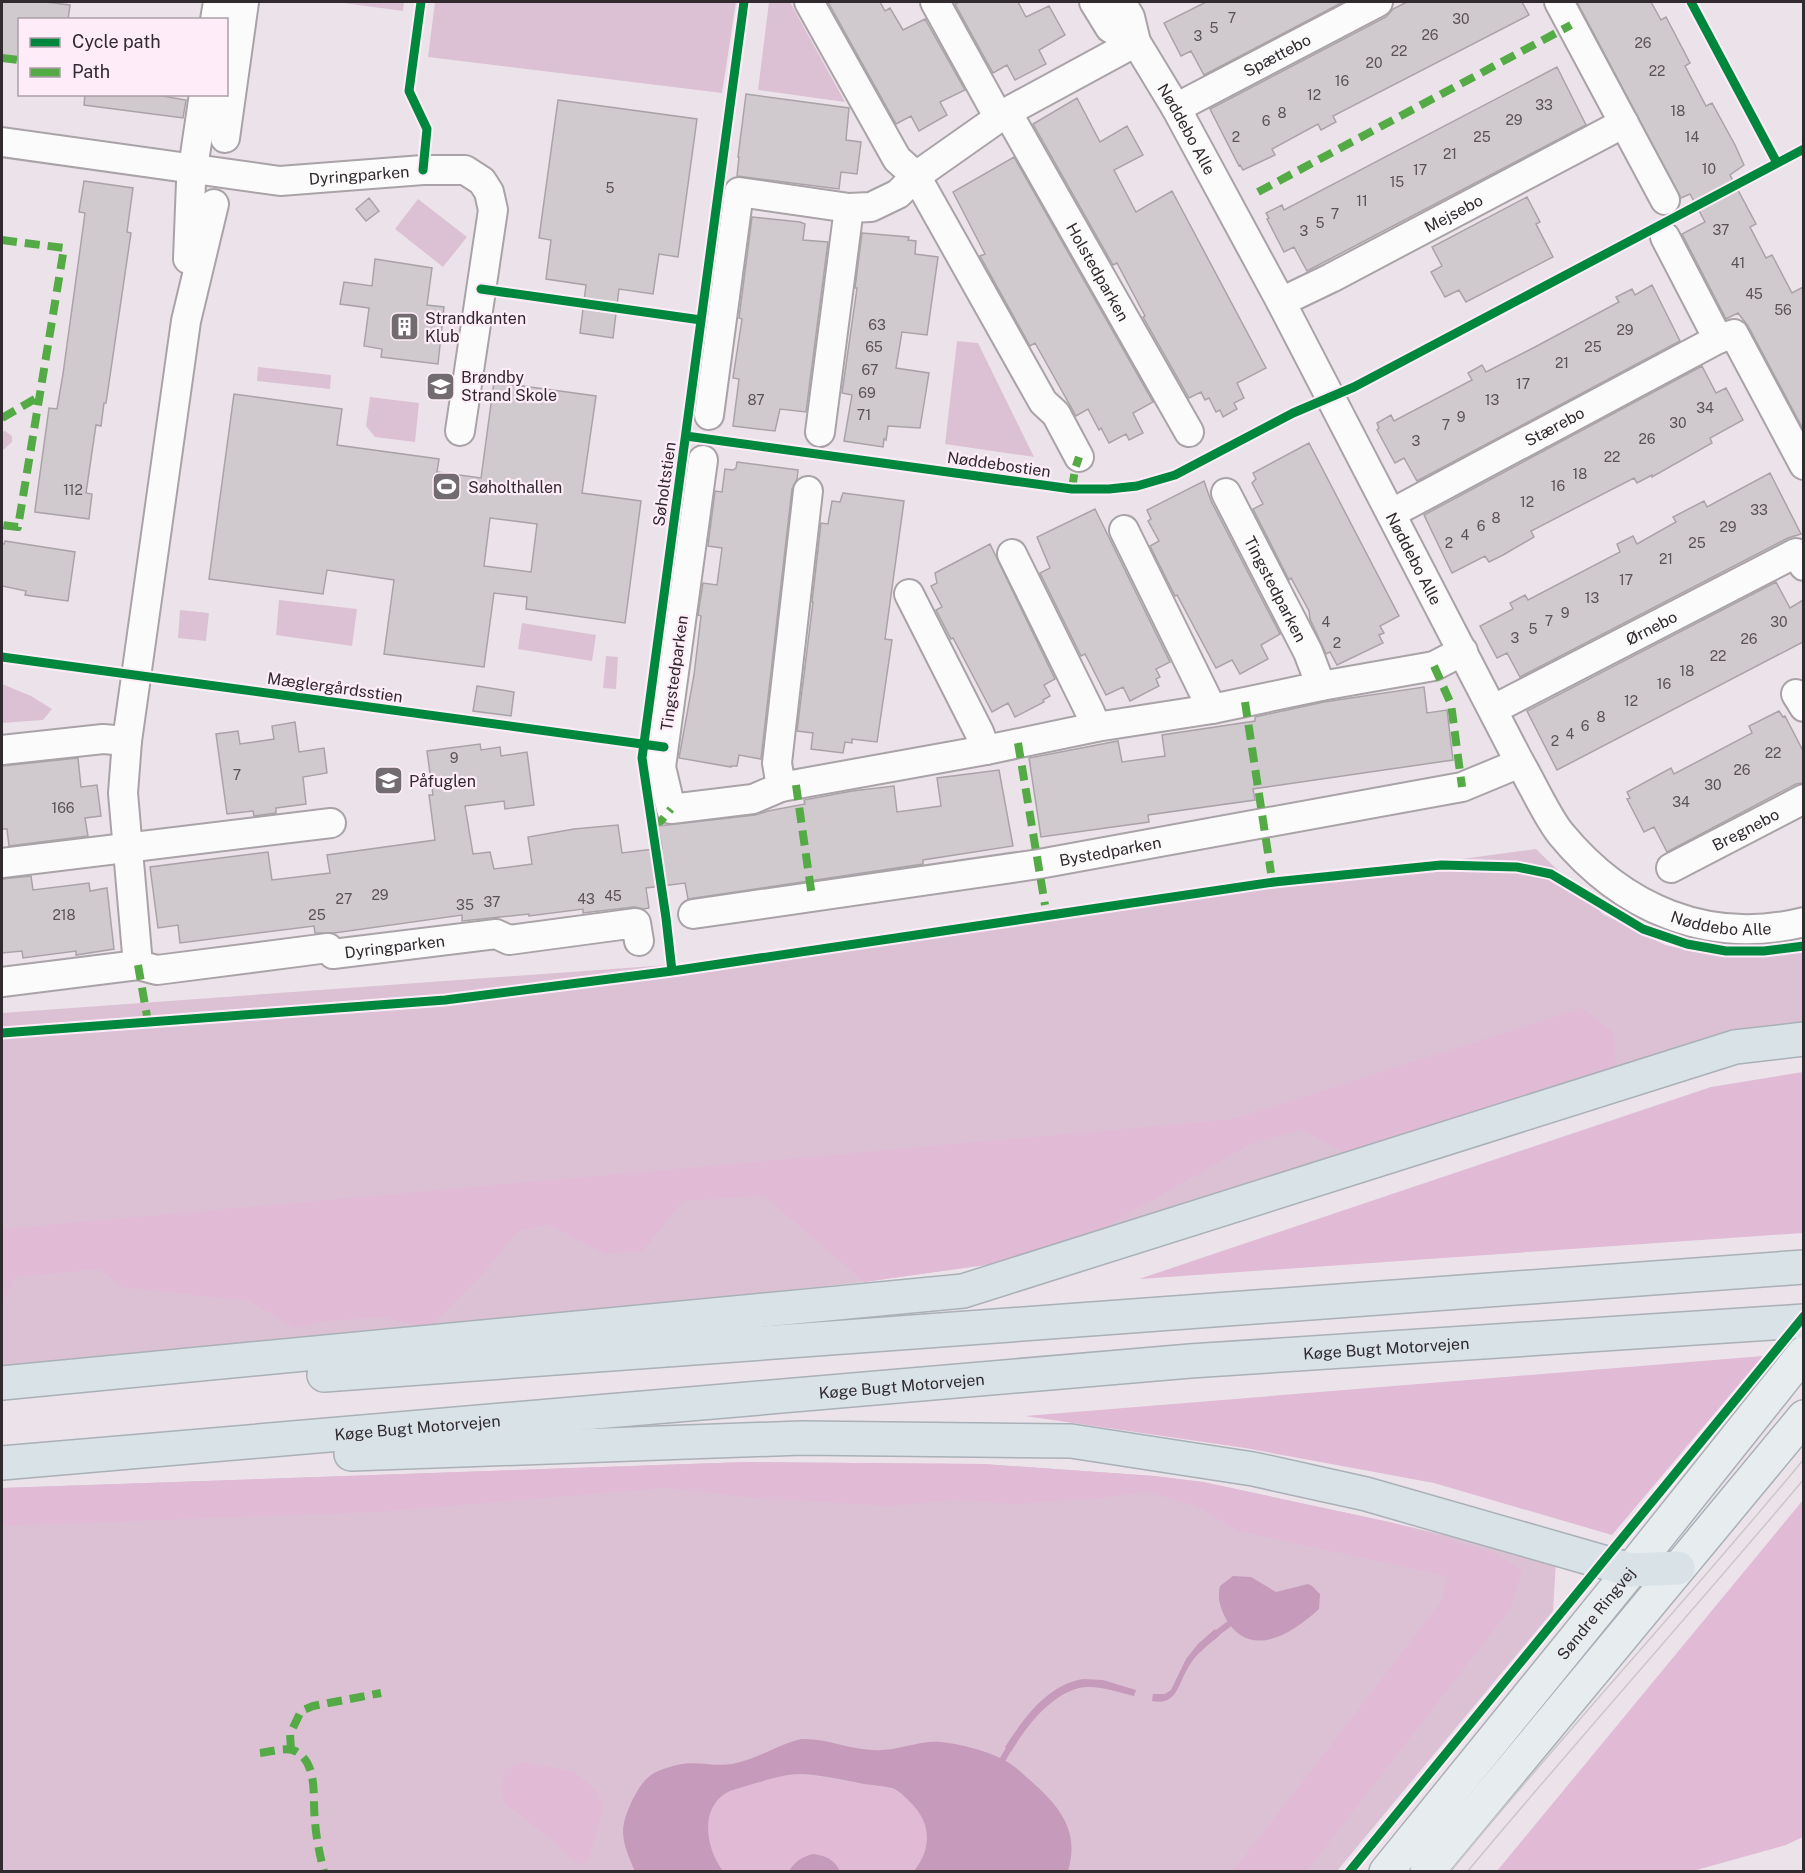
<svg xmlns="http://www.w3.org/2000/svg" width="1805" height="1873" font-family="'Public Sans',sans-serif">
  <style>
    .green { fill: #dcc1d5 }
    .forest { fill: #e1bad6 }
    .water { fill: #c69aba }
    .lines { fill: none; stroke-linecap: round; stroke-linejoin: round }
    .stream { stroke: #c69aba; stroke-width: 6 }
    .building { fill: #d0c9ce; stroke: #a9a3a7; stroke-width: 1.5; fill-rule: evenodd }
    .minor-casing { stroke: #a9a3a7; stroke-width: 32 }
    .major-casing { stroke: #a9b0b7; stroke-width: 36 }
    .highway-casing { stroke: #a9b0b7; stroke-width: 36 }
    .minor { stroke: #fcfbfc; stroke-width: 28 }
    .major { stroke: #e7ecef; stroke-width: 33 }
    .highway { stroke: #d8e2e7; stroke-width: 33 }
    .tram { stroke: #cac7c9; stroke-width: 1.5 }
    .quiet { stroke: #54ab45; stroke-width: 8; stroke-dasharray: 15 8; stroke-linecap: butt }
    .cycleway-casing { stroke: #feedf8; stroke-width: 13 }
    .cycleway { stroke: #00873e; stroke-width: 9 }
    .labels { text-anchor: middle; stroke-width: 4.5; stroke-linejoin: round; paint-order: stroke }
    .number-label { font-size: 14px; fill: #595257 }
    .street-label { font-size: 16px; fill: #312a2f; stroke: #feedf8 }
    .poi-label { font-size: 16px; fill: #312a2f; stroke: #feedf8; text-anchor: start }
  </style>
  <rect width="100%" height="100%" fill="#ece3ea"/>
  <path class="green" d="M336,2h68l-1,9z
    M435,2h301l-14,91 -294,-36z
    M769,2h21l55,100 -87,-12z
    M418,199l49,38 -24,30 -48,-38z
    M957,341l21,2 56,114 -89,-13z
    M258,367l73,8 -1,14 -73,-8z
    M370,397l49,6 -4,39 -40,-5 -9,-11z
    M5,431l7,5v6l-10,9v-19z
    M279,600l78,9 -5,37 -76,-11z
    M180,610l29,3 -3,28 -28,-3z
    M522,623l74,12 -4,26 -74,-12z
    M606,656l12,1 -2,32 -13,-1z
    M2,684l29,12 21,13 -9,11 -41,3z
    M1536,849l67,65 62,31 52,11h60l26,-6v75l-76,6 -111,42 -624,191 -128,18 -435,46 -427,39v-354l693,-50z
    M747,1462l236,2 171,12 49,6 186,40 167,39 -3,50 -216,260 -1335,1v-384z"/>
  <path class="forest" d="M1582,1008l32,24 2,41 -264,83 -50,-26 -51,14 -155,88 -104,32 -128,18 -100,-86 -81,5 -40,50 -37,3 -59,-30 -30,8 -34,42 -54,54 -48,-11 -55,4 -32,7 -45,-27 -128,-14 -21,-18 -85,8 -13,26v-74l1231,-110z
    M1803,1072v161l-664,46 572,-192z
    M1763,1356l-151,179 -178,-52 -189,-35 -220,-32z
    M747,1462l236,2 171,12 49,6 186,40 105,31 28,17 -11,38 -204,263 -75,1 85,-109 125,-163 5,-24 -209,-45 -43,-26 -50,-13 -42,6 -88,6 -61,-4 -65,6 -136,-8 -87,-10 -289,24 -375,14v-38z
    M1803,1500v337l-17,8 -93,26h-196z
    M522,1762l52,9 21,19 9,18 -16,53 -10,3 -31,-28 -42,-32 -4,-17 4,-18z
    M800,1774l93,15 14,10 15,17 5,12v16l-11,25 -2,2h-74l-4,-8 -42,1 -5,7h-66c-9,-11 -14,-24 -15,-39 0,-8 1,-19 6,-27 12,-21 64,-28 86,-31z"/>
  <path class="water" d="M1233,1576l18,1 25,15 32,-8 4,2 8,8 -1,15c-26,24 -70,53 -94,8 -5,-11 -8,-19 -5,-31z
    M1215,1629l4,7c-11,9 -23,18 -30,30 -11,17 -11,40 -37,35l1,-7h12l6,-4 15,-31 12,-15z
    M1083,1679l20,1 33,10 -2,6c-17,-4 -38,-12 -55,-8 -30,8 -53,39 -68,64l-6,-5c19,-29 42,-62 78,-68z
    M801,1739c25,-1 47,10 72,11 23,2 45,-10 68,-8 20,2 43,8 61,17 11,5 21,15 29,22 29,26 49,50 37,90h-154c17,-22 18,-45 -1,-66 -6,-6 -13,-14 -21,-17 -9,-2 -19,-3 -28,-4 -20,-4 -42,-9 -63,-10 -15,0 -31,5 -45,9 -9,3 -18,5 -26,8 -32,15 -24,58 -7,80h-88c-6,-13 -15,-33 -11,-48 3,-14 15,-40 27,-48 7,-5 18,-8 26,-10 17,-5 37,2 55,-1 24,-4 45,-19 69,-25z
    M813,1854c13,2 21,5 27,17h-51c6,-9 12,-14 24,-17z"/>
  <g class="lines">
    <path class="stream" d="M1213,1636l16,-12
      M1003,1759l8,-14"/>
  </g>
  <path class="building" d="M2,2h44l24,3 -2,15h-48v40l-18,-3z
    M828,2h52l5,9 5,-3 13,22 22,-11 40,71 -25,12 7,13 -28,16 -8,-15 -15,8z
    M959,2h59l8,15 23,-11 16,29 -26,15 7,14 -31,16 -8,-15 -14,8 -38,-69z
    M1206,2h137l-139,73 -13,-24 -10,5 -17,-33z
    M1407,2h115l7,13 -196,101 3,6 -15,8 -3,-6 -46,25 3,6 -32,15 -3,-5 -1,1 -29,-57 176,-92 7,-8z
    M1577,2h74l10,18 5,-3 24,46 -5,3 21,40 6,-3 23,42 9,20 -14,10 26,49 -6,3 16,31 6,-3 20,38 11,-6v142l-55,-103 -10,-13 -12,6 -44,-85 23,-12 -15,-28 -9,4z
    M1557,67l29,58 -279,146 -13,-24 -10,5 -17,-33 2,-1 -3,-5 16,-8 2,5z
    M85,94h66l35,6 -3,18 -99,-13z
    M746,94l103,14 -3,32 15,2 -4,32 -16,-2 -2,17 -102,-13 2,-19h-1z
    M1077,98l23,44 27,-16 16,29 -29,15 22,42 36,-21 94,177 -29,15 7,15 -10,5 3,6 -14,8 -3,-7 -4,2 -7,-14 -4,2 -4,-8 -12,6 -46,-81 2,-1 -28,-53 -4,2 -80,-141z
    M558,100l139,19 -19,138 -19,-3 -6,40 -34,-5 -6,49 -33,-5 6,-48 -40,-6 5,-39 -12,-2z
    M1014,157l139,245 -20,11 10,20 -14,7 -3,-6 -17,9 -8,-15 -2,2 -11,-21 -12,7 -41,-73 -5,3 -50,-90 5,-2 -32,-62z
    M84,181l49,7 -6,44 4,1 -25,170h-2l-3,23 -5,-1 -10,68 6,1 -3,25 -54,-7v-2l14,-102 8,1 6,-35 20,-146 2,-15 -6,-1z
    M1527,197l13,25 -4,2 17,33 -87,45 -7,-12 -14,7 -14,-25 11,-6 -10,-19z
    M369,198l10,13 -13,10 -10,-12z
    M752,217l48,5 5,2 -2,16 25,2 -22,170 -26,-3 -5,22 -42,-5 6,-47 -6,-1 9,-59 -3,-1z
    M862,233l47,4 -1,3 8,1 -1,13 23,3 -11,78 -25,-3 -6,36 33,5 -9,55 -32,-2 -2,14 -2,-1 -1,8 -39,-6 8,-46 -10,-2 15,-105h-2z
    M375,259l57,9 -5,37 17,2 -6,57 -57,-7 1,-8 -18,-3 5,-38 -29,-4 4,-22 28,4z
    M1652,285l28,56 -263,140 -13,-23 -9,5 -18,-33 2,-2 -2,-5 14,-8 3,6 78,-41 -4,-7 14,-8 4,7 49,-25 84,-45 -3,-5 16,-8 3,6z
    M1702,366l14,27 10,-5 17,32 -33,18 2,5 -60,34v-2l-15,8 -3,-5 -103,53 3,6 -31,18 -14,7 -4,-6 -33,17 -28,-58z
    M494,382l102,14 -14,97 59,8 -16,122 -99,-14 1,-12 -33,-4 -10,74 -100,-13 10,-74 -67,-10 -4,24 -114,-15 25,-185 108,15 -5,36 102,14 -2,13 44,6zM490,518l47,6 -6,48 -47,-6z
    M1309,443l90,173 -19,10 4,7 -5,2 4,8 -46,22 -7,-13 -4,2 -16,-35 -1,-8 -18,-33 -2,2 -36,-71 10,-5 -11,-21 4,-4 -3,-6z
    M737,462l61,8 -1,9 -5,10 -31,270 -22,-4 -2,11h-6v1l-52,-9 15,-83 7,-59 -3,-1 5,-32 14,2 5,-37 -14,-2 7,-55 7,1 3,-23 8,1 3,-2z
    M1770,473l31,61 -13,4 -268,139 -13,-24 -10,5 -17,-32 33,-17 -3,-6 15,-8 3,5 92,-48 -3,-8 16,-8 4,8 39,-22 -3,-5 31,-16 3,6z
    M1204,481l7,20 69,133 -19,11 7,14 -28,15 -8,-14 -16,8 -39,-73 -2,1 -25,-50 9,-5 -11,-20 3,-2 -4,-9z
    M843,493l61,8 -19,138 7,1 -15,102 -25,-3v4l-7,-1 -2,11 -32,-4 2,-16 -16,-2 16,-129h-1l9,-79 7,1 4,-23 8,1z
    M1095,509l75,153 -14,7 4,8 -4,2 3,7 -29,15 -7,-14 -17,8 -21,-41 -4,2 -41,-83 10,-5 -13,-31z
    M5,541l70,11 -7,49 -43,-6 1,-4 -24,-5v-42h2z
    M990,544l65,135 -11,6 6,11 -7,4 1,2 -29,15 -7,-14 -16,9 -39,-74 -2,1 -15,-29 6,-3 -11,-21 6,-3 -2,-10z
    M1776,582l14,26 13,-8v42l-246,128 -30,-59z
    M477,686l37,6 -3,24 -38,-5z
    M1424,687l3,26 20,-3 6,50 -200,29 2,11 -107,15 1,7 -108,15 -12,-79 89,-17 4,21 43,-6 -3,-21 93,-14v-4l69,-15z
    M1779,711l4,6 2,-1 18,35v32l-7,1 -129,68 -13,-25 -10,5 -17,-33 3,-1 -3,-6 44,-24 3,6 78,-41 -3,-7z
    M295,722l4,30 25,-4 3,25 -24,4 3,27 -30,4v5l-22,3 -1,-5 -26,3 -11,-80 22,-3 2,13 34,-5 -2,-13z
    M480,744l1,6 19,-3 1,9 26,-4 7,53 -29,4 -1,-8 -39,5 8,48 17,-2 4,17 38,-5 -4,-27 46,-8 44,-4 4,28 40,-5 -4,-22 97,-11 13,-4 37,-7 -1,-4 48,-9 42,-5 3,26 44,-6 -4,-28 62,-8 14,76 -90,14v4l-235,35 -3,-16 -39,5 3,20 -5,1 -10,-2 -51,6v-4l-54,7v-2l-67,7v-6l-128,18h-19l-1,-7 -134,17 -2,-18 -20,3 -8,-61 118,-15 4,28 58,-7 -3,-18 108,-15 -6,-45h4l-6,-44z
    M78,758l3,29 16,-2 4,31 -16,2 3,18 -79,10 -2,-17h-5v-63z
    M31,876l2,14 56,-7 1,8 17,-3 7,61 -38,6v-4l-53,7 -1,-7 -20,2v-74z"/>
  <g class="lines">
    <defs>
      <g id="minor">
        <path d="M809,2l88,157 19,17 127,226 13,12 23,43"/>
        <path d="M935,2l64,116"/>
        <path d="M1094,2l16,26 26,14"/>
        <path id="s1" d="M1121,2l9,15 6,25 40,66 105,194 239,461c12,20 27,54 41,71 61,74 147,112 243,88"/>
        <path d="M1559,2l106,198"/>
        <path d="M215,20l3,-18"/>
        <path id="s2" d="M1176,108l202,-106"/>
        <path id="s3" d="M1007,112l182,320"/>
        <path d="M225,138l19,-136"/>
        <path id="s4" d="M2,142l278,39 143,-11h42l17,11 7,11 4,18 -33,221"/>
        <path d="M1665,237l53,102"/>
        <path d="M188,259l3,-77 13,-88"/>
        <path id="s5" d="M1281,302l50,-24 293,-155"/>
        <path d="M709,415l30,-223 110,16 22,-1 27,-13 18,-18 91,-64 129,-70"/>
        <path d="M820,432l29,-224"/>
        <path d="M703,460l-42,307 10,42 82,-10 28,-12 205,-37 110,-23 116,-18 109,-23 113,-20 29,-15"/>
        <path id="s6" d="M1226,493l82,159 13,34"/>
        <path id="s7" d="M1392,513l326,-174 16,-5 70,131"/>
        <path d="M1124,530l88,179"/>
        <path d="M1012,554l78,158 6,15"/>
        <path d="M909,594l70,138 7,18"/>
        <path d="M1796,694l8,13"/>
        <path id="s8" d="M1494,709l302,-156 8,13"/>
        <path d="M2,750l101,-11 24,2"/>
        <path d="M781,787l-4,-24 31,-272"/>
        <path d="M2,863l329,-40"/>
        <path id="s9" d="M1671,868l133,-69"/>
        <path id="s10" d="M693,914l346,-50 423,-77 58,-24"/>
        <path d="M138,965l-15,-172 4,-52 59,-420 28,-117"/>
        <path id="s11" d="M2,982l136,-17 19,5 171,-22 5,6 163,-20 13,6 127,-17 3,18"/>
      </g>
      <g id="major">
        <path id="s12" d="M1386,1872l245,-302 173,-217"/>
        <path d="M1427,1872l377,-455"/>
      </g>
      <g id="highway">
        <path d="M324,1375l1480,-108"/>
        <path d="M2,1383l961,-92 772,-244 69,-8"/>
        <path d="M351,1454l451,-16 269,3 182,28 113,25 265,76 47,-2"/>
        <path id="s13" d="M2,1463l1188,-102 614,-40"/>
      </g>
    </defs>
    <use href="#minor" class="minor-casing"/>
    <use href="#major" class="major-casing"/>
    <use href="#highway" class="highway-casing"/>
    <use href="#minor" class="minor"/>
    <use href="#major" class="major"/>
    <use href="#highway" class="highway"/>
    <path class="tram" d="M1450,1872c115,-140 238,-273 354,-413
      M1467,1872c111,-133 226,-261 337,-393"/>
    <path class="quiet" d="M2,58l18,2
      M1258,192l313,-167
      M2,240l62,8 -46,279 -16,-2
      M2,418l38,-22
      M1072,489l3,-20 4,-12
      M1434,666l17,38 11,83
      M1245,702l26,171
      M1018,743l27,162
      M796,785l16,112
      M651,823l10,-2 10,-12
      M138,965l10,57
      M291,1750l-1,-16 11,-23 12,-5 68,-13
      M260,1753c10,-1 27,-7 37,-1 22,14 15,48 18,69 1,17 5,34 9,51"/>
    <defs>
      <path id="cycleway" d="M421,2l-12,89 18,38 -4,41
        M1691,2l86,161
        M481,289l220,31
        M686,436l386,53h37l28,-3 38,-11 118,-62 61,-26 450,-238
        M2,657l662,90
        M672,971l-6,-53 -24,-160 102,-756
        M2,1033l443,-33 227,-29 602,-89 167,-17 76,2 34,7 92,55 44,15 39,7h38l40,-5
        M1349,1872l455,-556"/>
    </defs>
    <use href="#cycleway" class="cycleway-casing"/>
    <use href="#cycleway" class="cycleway"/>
  </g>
  <defs>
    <symbol id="building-square" viewBox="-11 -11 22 22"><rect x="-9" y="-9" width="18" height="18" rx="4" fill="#726b70" stroke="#feedf8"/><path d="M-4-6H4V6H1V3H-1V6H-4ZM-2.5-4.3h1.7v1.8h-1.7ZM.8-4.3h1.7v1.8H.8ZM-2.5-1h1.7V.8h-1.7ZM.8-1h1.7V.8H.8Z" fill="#fff"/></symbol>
    <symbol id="school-square" viewBox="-11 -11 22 22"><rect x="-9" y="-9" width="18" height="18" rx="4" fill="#726b70" stroke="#feedf8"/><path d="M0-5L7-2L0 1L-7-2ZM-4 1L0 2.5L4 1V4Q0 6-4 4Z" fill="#fff"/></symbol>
    <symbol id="stadium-square" viewBox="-11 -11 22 22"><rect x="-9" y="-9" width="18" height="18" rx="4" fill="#726b70" stroke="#feedf8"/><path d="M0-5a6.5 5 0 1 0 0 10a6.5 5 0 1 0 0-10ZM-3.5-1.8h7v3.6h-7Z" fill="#fff"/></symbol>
  </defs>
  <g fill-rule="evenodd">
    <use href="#building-square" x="388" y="310" width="33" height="33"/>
    <use href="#school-square" x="424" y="370" width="33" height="33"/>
    <use href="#stadium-square" x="430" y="470" width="33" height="33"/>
    <use href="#school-square" x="372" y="764" width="33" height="33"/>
  </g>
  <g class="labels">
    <g class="number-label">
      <text x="1232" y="23">7</text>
      <text x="1461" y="24">30</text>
      <text x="1214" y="33">5</text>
      <text x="1430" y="40">26</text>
      <text x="1198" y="41">3</text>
      <text x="1643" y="48">26</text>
      <text x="1399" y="56">22</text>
      <text x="1374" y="68">20</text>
      <text x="1657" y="76">22</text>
      <text x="1342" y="86">16</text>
      <text x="1314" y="100">12</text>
      <text x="1544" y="110">33</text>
      <text x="1678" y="116">18</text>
      <text x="1282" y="118">8</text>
      <text x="1514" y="125">29</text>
      <text x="1266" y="126">6</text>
      <text x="1236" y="142">2</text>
      <text x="1482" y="142">25</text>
      <text x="1692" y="142">14</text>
      <text x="1450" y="159">21</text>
      <text x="1709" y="174">10</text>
      <text x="1420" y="175">17</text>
      <text x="1397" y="187">15</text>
      <text x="610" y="193">5</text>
      <text x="1362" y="206">11</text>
      <text x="1335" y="219">7</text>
      <text x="1320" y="228">5</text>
      <text x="1721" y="235">37</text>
      <text x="1304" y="236">3</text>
      <text x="1738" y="268">41</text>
      <text x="1754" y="299">45</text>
      <text x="1783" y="315">56</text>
      <text x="877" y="330">63</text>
      <text x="1625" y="335">29</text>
      <text x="874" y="352">65</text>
      <text x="1593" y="352">25</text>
      <text x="1562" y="368">21</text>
      <text x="870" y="375">67</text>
      <text x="1523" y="389">17</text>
      <text x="867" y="398">69</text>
      <text x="756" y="405">87</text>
      <text x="1492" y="405">13</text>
      <text x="1705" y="413">34</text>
      <text x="864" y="420">71</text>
      <text x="1461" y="422">9</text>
      <text x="1678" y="428">30</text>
      <text x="1446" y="430">7</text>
      <text x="1647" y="444">26</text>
      <text x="1416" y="446">3</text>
      <text x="1612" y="462">22</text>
      <text x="1580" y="479">18</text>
      <text x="1558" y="491">16</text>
      <text x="73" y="495">112</text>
      <text x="1527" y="507">12</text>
      <text x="1759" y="515">33</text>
      <text x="1496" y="523">8</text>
      <text x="1481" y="531">6</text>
      <text x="1728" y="532">29</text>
      <text x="1465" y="540">4</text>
      <text x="1449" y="548">2</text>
      <text x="1697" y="548">25</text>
      <text x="1666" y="564">21</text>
      <text x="1626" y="585">17</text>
      <text x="1592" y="603">13</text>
      <text x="1565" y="618">9</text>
      <text x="1549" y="626">7</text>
      <text x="1326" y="627">4</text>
      <text x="1779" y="627">30</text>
      <text x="1533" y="634">5</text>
      <text x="1515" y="643">3</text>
      <text x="1749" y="644">26</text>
      <text x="1337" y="648">2</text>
      <text x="1718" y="661">22</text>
      <text x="1687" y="676">18</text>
      <text x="1664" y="689">16</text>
      <text x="1631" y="706">12</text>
      <text x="1601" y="722">8</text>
      <text x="1585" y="731">6</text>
      <text x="1570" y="739">4</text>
      <text x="1555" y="746">2</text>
      <text x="1773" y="758">22</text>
      <text x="454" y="763">9</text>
      <text x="1742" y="775">26</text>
      <text x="237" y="780">7</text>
      <text x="1713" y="790">30</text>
      <text x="1681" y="807">34</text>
      <text x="63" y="813">166</text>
      <text x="380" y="900">29</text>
      <text x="613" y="901">45</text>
      <text x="344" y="904">27</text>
      <text x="586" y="904">43</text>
      <text x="492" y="907">37</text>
      <text x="465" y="910">35</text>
      <text x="64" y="920">218</text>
      <text x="317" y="920">25</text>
    </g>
    <g class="street-label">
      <text dy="6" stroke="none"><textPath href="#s2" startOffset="114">Spættebo</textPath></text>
      <text dy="6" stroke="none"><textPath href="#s1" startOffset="144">Nøddebo Alle</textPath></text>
      <text dy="6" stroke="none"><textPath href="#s4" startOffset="360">Dyringparken</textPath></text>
      <text dy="6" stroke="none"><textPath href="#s5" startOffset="194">Mejsebo</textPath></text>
      <text dy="6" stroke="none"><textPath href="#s3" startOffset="184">Holstedparken</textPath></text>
      <text dy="6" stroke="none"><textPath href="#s7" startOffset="184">Stærebo</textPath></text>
      <text transform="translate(999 464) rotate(8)" y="6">Nøddebostien</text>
      <text transform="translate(664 484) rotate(-82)" y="6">Søholtstien</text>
      <text dy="6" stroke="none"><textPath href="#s1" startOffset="630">Nøddebo Alle</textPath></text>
      <text dy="6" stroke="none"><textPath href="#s6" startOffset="108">Tingstedparken</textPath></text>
      <text dy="6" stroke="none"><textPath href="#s8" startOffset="177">Ørnebo</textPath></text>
      <text transform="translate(674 673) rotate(-82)" y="6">Tingstedparken</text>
      <text transform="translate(335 687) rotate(8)" y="6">Mæglergårdsstien</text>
      <text dy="6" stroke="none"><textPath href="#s9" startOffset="84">Bregnebo</textPath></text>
      <text dy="6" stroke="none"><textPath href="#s10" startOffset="422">Bystedparken</textPath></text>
      <text dy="6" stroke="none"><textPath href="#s1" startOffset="1132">Nøddebo Alle</textPath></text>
      <text dy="6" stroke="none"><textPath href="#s11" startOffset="399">Dyringparken</textPath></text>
      <text dy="6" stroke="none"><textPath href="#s13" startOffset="1389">Køge Bugt Motorvejen</textPath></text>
      <text dy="6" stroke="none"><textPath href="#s13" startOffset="903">Køge Bugt Motorvejen</textPath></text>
      <text dy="6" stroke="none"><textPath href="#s13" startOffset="417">Køge Bugt Motorvejen</textPath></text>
      <text dy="6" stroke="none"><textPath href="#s12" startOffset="333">Søndre Ringvej</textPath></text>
    </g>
    <g class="poi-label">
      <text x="425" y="324">Strandkanten<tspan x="425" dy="18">Klub</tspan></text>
      <text x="461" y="383">Brøndby<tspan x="461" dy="18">Strand Skole</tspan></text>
      <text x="468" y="493">Søholthallen</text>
      <text x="409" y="787">Påfuglen</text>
    </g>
  </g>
  <rect width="1805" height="1873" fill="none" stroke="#312a2f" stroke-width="6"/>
  <rect x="18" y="18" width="210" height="78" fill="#feedf8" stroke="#ac9fa8" stroke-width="1.5"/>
  <rect x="30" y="38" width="30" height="9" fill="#00873e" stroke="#ac9fa8" stroke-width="1.5"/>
  <text x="72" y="48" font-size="18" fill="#312a2f">Cycle path</text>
  <rect x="30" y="68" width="30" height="9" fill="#54ab45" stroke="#ac9fa8" stroke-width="1.5"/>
  <text x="72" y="78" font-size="18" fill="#312a2f">Path</text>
</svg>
